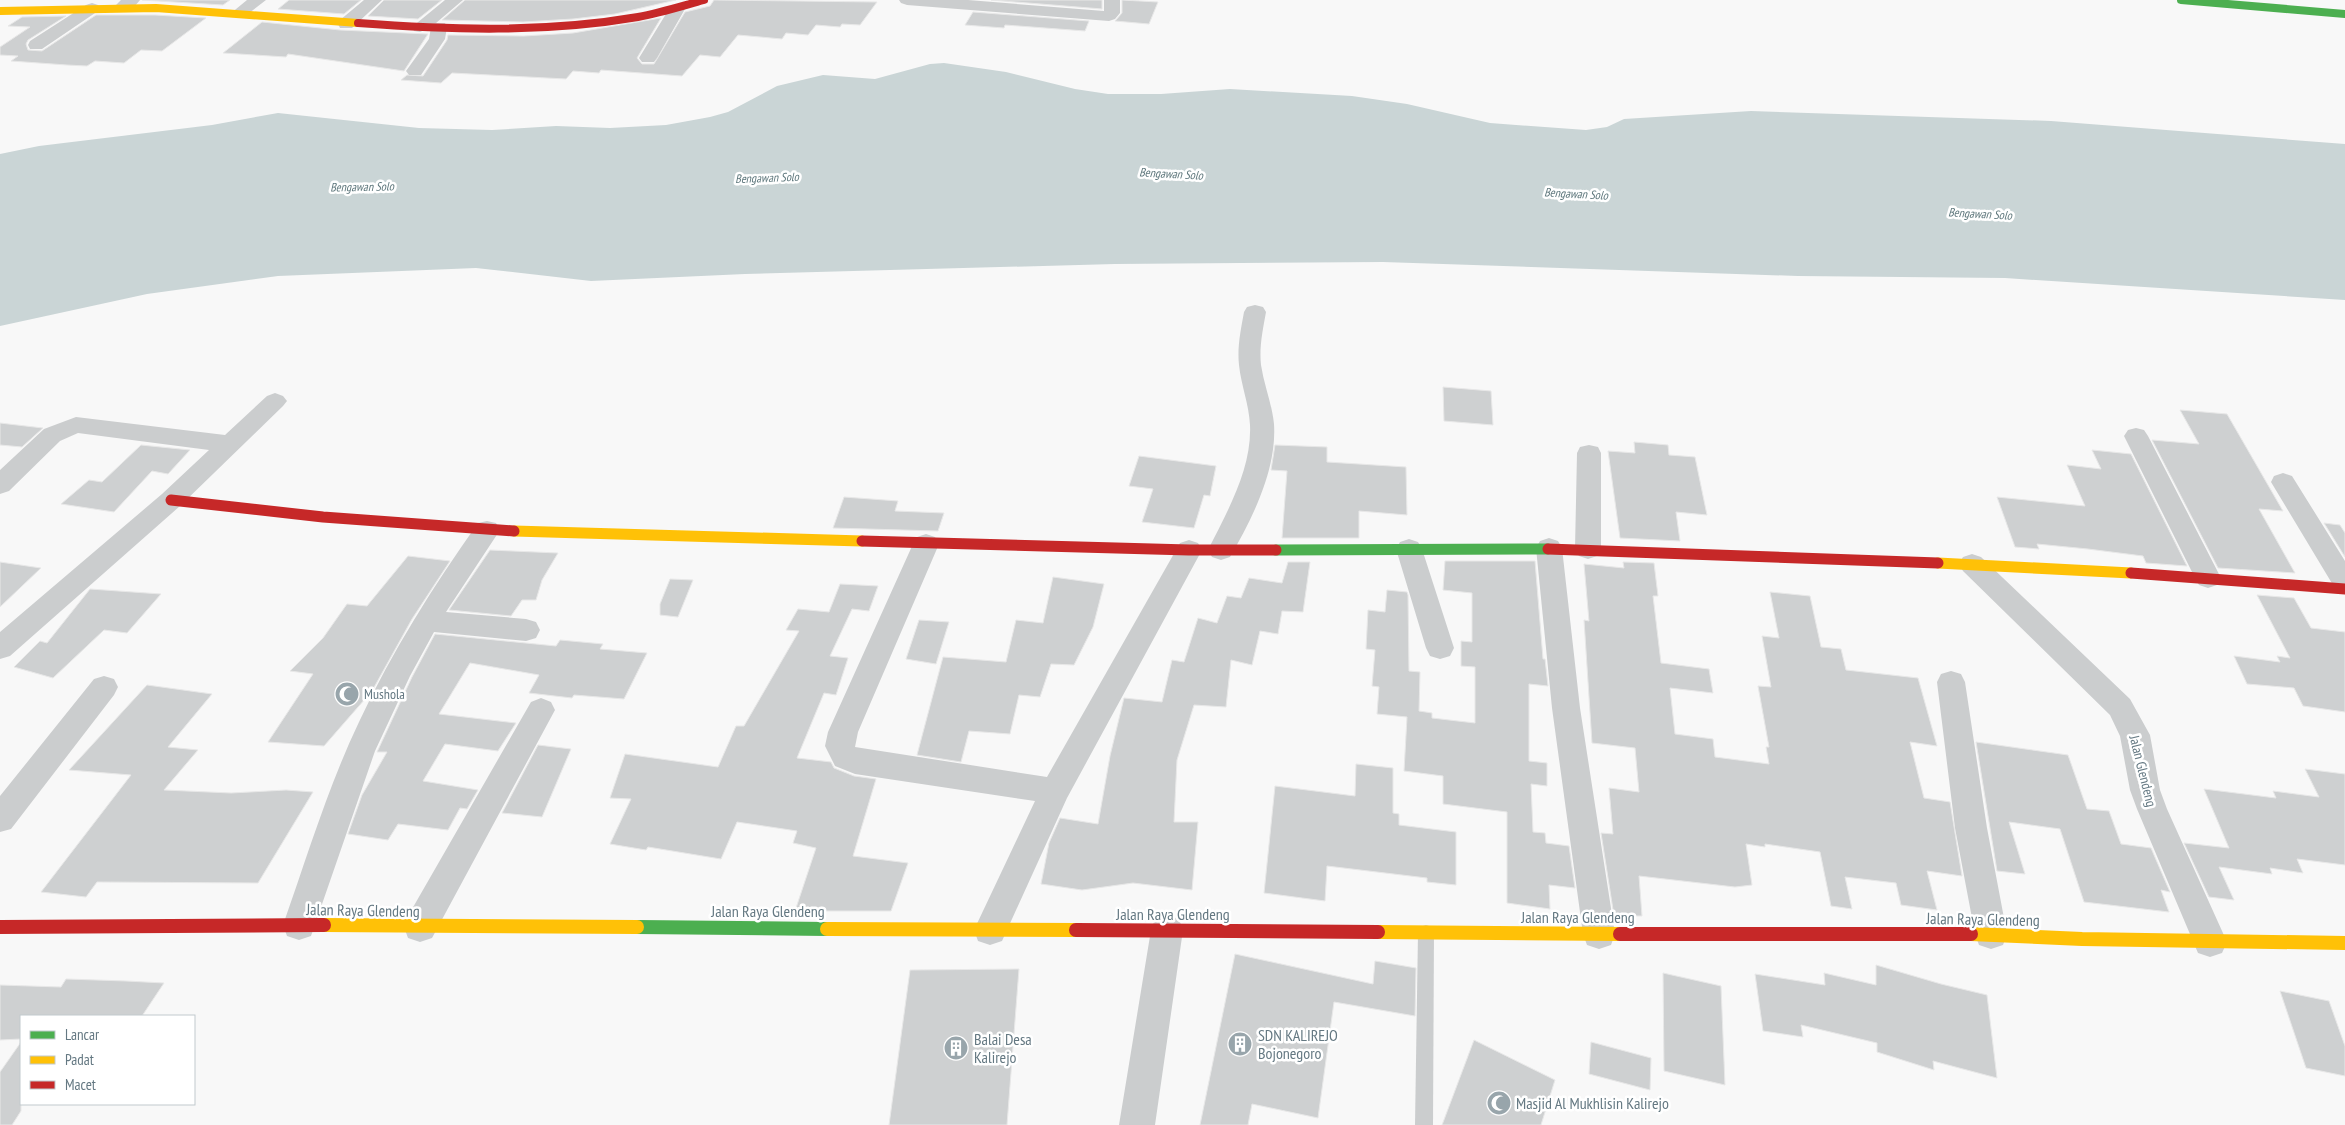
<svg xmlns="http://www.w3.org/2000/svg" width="2345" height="1125" font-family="'PT Sans Narrow',sans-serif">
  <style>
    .water { fill: #cad5d6 }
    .building { fill: #ced0d1; stroke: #e8e8e8 }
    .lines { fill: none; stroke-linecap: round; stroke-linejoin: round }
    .lane { fill: #cbcdce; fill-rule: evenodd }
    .street { fill: #cbcdce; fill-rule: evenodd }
    .fast-far2 { stroke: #4caf50; stroke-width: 8 }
    .fast-far1 { stroke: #4caf50; stroke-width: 11 }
    .fast { stroke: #4caf50; stroke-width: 14 }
    .slow-far2 { stroke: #ffc107; stroke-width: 8 }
    .slow-far1 { stroke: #ffc107; stroke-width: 11 }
    .slow { stroke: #ffc107; stroke-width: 14 }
    .jam-far2 { stroke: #c62828; stroke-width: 8 }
    .jam-far1 { stroke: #c62828; stroke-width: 11 }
    .jam { stroke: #c62828; stroke-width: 14 }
    .labels { text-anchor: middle; stroke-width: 5; stroke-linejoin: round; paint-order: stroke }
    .far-water-label { font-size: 12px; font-style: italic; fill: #5e777c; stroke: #fff }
    .poi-label { font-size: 14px; fill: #647882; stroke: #fff; text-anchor: start }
    .street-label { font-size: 14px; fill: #647882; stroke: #fff }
    .near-street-label { font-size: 16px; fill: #647882; stroke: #fff }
    .near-poi-label { font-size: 16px; fill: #647882; stroke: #fff; text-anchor: start }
  </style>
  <rect width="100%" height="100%" fill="#f8f8f8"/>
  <path class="water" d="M944,63l62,9 69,17 33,5h53l69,-5 122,7 55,8 83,19 96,7 21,-3 17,-8 127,-8 300,10 294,23v156l-340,-22 -207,-2 -415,-14 -268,2 -370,10 -154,7 -115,-13 -198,8 -131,18 -147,32v-172l39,-8 173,-21 66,-12 141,15 73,2 64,-4 54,2 56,-3 44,-8 18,-5 49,-26 46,-11 52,4 55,-15z"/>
  <path class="building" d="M142,0h88l-7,5z
    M289,0h72l-17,14 -66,-5z
    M384,0h58l-24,19 -50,-3z
    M465,0h211l-61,14 -42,5 -50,3 -81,-2z
    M714,0l163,2 -17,23 -18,-1 -2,3 -24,-2 -8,10 -22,-2 -4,6 -44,-4 -18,22 -20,-2 -18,21 -81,-6 -2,3 -26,-2 -7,8 -114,-6 -11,10 -40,-3 6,-5 16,1 24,-36 1,-5 76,1 49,-3 88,-15 -24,40 5,6h12l31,-52 25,-6z
    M991,0h111v9z
    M1122,0l36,2 -9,22 -34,-3 7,-8z
    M973,12l116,9 -4,10 -80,-6 -1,3 -39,-3z
    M96,15h59l51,3 -44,33 -21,-1 -17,13 -29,-2 -8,5 -20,-1 -56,-4 7,-5 -18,-1v-8l30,-20 -22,-1 14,-9 44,-1 -38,24 -2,4 2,6 14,1z
    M262,22l78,8 88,4 -24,37 -116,-17 -2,3 -63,-4z
    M1443,387l48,4 2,34 -49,-4z
    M2180,410l47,4 56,97 -24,-2 36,64 -77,-5 -66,-128 47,4z
    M0,423l43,5 -21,19 -22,-2z
    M1634,442l34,3 1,10 26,2 12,58 -31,-3 4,29 -60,-3 -12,-87 27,2z
    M141,445l49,5 -22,24 -16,-3 -38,41 -53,-8 28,-24 13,2z
    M1275,445l52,2v15l79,5 1,48 -48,-4v27h-77l5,-67 -16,-1z
    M2092,450l39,4 56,112 -41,-3 -3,-7 -55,-7 -51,-5 2,5 -24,-2 -18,-50 88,9 -18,-41 34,4z
    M1139,456l77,10 -6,30 -6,-1 -10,33 -52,-6 11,-33 -24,-3z
    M844,497l54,4 -3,10 49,2 -6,18 -105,-3z
    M2324,523l16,2 5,8v24z
    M490,550l68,3 -16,27 -6,20h-14l-11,16 -62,-6z
    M408,556l42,5 -38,58 -40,72 -48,55 -56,-4 45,-68 -23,-3 33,-33 24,-34 20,2z
    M1445,561h90l8,98h2l3,27 -19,-2v77l18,2v23l-16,-2 2,48 12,1 1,10 23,3 6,42 -26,-3 1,24 -43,-6v-91l-64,-8v-28l-39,-5 3,-54 -30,-3 2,-27 -7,-1 3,-36 -9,-1 2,-39 17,2 2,-22 20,2 1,3 1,76 11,1 -1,39 13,2v5l43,5v-56l-14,-1v-25l11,1v-49l-29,-3z
    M0,562l41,6 -41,39z
    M1288,562h22l-7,50 -21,-1 -4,23 -18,-3 -8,34 -21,-5 -5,47 -32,-2 -17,55 -3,62h24l-6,68 -59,-7 -51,7 -41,-6 8,-41 11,-25 38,6 12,-68 14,-58 38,4 10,-42 12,2 14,-44 19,5 10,-27 14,2 8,-20 33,5z
    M1623,562l31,1 4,33h-5l8,67 48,6 4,24 -43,-5 5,46 38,5 2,18 54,7 -3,-17h3l-11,-61 13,1 -9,-51 17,2 -9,-46 40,4 11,51 20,2 5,21 72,8 19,68 -27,-4 14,56 26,4 12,74 -35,-5 10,39 -36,-5 -5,-22 -51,-6 7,32 -21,-3 -11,-54 -55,-8v3l-19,-3 6,41 -17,2 -96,-11 3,40h-28l-13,-83 12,1 -4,-46 30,4 -4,-44 -43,-5 -8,-123 5,1 -5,-57 40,4z
    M1053,577l51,7 -11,43 -19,38 -23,-1 -11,33 -21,-2 -9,39 -41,-3 -8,31 -44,-7 26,-98 63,5 10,-42 27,3z
    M670,579l23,1 -15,37 -18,-2v-11z
    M840,584l38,2 -9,25 -17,-2 -22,47 18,2 -12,37 -12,-2 -27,65 34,4 3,6 20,8 22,3 -23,77 55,7 -17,48h-65l-30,-3 20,-60 -23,-5 4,-12 -60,-9 -16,37 -73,-12 -2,3 -36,-6 21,-45 -21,-1 15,-44 93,13 18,-41h8l55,-95 -13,-1 12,-21 31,3z
    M90,589l71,5 -34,39 -23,-3 -51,48 -39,-11 26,-26 7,2z
    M2257,595l37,3 17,30 34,4v80l-42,-6 -9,-18 -47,-4 -13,-28 46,6 -3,-6 13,2z
    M919,620l30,2 -13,42 -30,-5z
    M435,634l121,12 4,-6 43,4 -3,5 47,4 -23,46 -50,-4 -2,3 -43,-5 10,-18 -69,-12 -31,51 77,9 -18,28 -53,-7 -22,37 55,9 -11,19 -7,-1 -12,22 -50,-6 -10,16 -40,-6 14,-39 25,-43h-10l35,-75z
    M147,685l65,9 -44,53 30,3 -34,40 67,3 55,-3 27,2 -55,91 -161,-1 -11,15 -45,-5 90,-117 -62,-5z
    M1976,742l92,13 19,54 22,2 12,33 30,4 19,44 -9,-2 8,22 -85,-10 -24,-73 -51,-7 16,52 -28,-3z
    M538,745l33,4 -29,68 -40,-4z
    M1356,764l37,4v45l6,1v11l57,7v53l-29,-3v-4l-100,-12 -2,35 -61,-8 11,-107 80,10z
    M2305,769l40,5v91l-48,-6 6,14 -33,-5 2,6 -53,-7 15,33 -25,-3 -25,-54 45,5 -25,-59 72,9 -3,-7 46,6z
    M1235,954l138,30 2,-23 41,7 -1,48 -81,-14 -16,116 -66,-14 -4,21h-48z
    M1876,965l65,19 46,11 10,83 -64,-17 1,9 -57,-18v-9l-76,-18 2,12 -40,-6 -8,-57 70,11 -1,-12 52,12z
    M1019,969l-12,156h-118l21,-155z
    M1663,973l58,13 4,99 -61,-14z
    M66,979l60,2 38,2 -22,33h-121v23l-21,1v-55l61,2z
    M2280,991l49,10 16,45v30l-39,-8z
    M1474,1040l81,40 -14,45h-99z
    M21,1042v69l-9,14h-12v-53z
    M1591,1042l60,16 -1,32 -61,-16z"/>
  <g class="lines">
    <path class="lane" d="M1426,925l6,2 2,5 -1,193h-18l3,-193 2,-5z"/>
    <path class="street" d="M121,0h19c-6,8 -14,13 -24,10l-2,-3z
      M247,0h19l-22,17h-12l-2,-3z
      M364,0h18l-30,28h-12l-2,-4 2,-4z
      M445,0h18l-27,23h9l2,4 -2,12 -24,36h-12l-3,-4 23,-32 2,-12 -11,5 -6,-1 -2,-4z
      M899,0h69l136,11v-11h16v13l-5,6 -6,2 -202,-16 -6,-2z
      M92,3l6,2 2,3 -2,3 -56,38h-12l-2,-4 2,-4 56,-36z
      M677,4l6,2 2,3 -28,49 -3,4h-12l-3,-4 30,-49 2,-3z
      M1255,305l8,2 3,5c-3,17 -7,35 -5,53 3,20 11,39 13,59 3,46 -22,95 -44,133l-9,3 -9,-3 -4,-7c19,-38 44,-81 42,-125 -1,-21 -9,-40 -11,-60 -2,-18 2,-36 5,-53l3,-5z
      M275,393l8,3 4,5 -4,5 -103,100 -170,150 -10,3v-27l162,-138 47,-44 -131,-17 -18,8 -51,50 -9,3v-24l44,-41 32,-12 149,18 42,-39z
      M2136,428l8,2 4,6 73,142 -4,7 -9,3 -9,-3 -4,-7 -71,-142 4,-6z
      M1589,445l9,2 3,6v96l-4,7 -9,3 -9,-3 -4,-7 2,-96 3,-6z
      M2283,473l9,3 53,85v32l-9,-3 -65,-108 3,-6z
      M487,521l9,2 4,7 -54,82 80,7 10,3 4,8 -4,8 -10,3 -92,-9 -24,44 -35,75 -64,185 -12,4 -12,-4 -4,-11c24,-68 45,-138 76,-203 33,-71 74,-135 119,-199z
      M926,534l9,3 4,7 -81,188 -3,15 192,30 133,-234 9,-3 9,3 4,7 -135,248 -65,143 -12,4 -12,-4 -4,-11 61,-129 -180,-27 -20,-8 -10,-20 3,-14 85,-188 4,-7z
      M1549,538l9,3 4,7 18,160 35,226 -4,11 -12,4 -12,-4 -4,-11 -31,-226 -16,-160 4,-7z
      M1409,539l9,3 4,7 32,99 -4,8 -10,3 -10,-3 -4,-8 -30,-99 4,-7z
      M1972,554l9,3 149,142 20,36 10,55 7,19 60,133 -5,11 -12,4 -12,-4 -61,-144 -7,-19 -10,-54 -10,-21 -147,-144 -4,-7 4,-7z
      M1951,671l10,3 4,8 22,146 20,106 -4,11 -12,4 -12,-4 -4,-11 -20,-106 -18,-146 4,-8z
      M104,676l10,3 4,8 -4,8 -103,134 -11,3v-36l94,-117z
      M541,698l10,4 4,8 -123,228 -12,4 -12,-4 -4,-11 4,-11 123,-214z
      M1167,915l12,4 4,11 -28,195h-36l32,-195 4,-11z"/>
    <path class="fast-far2" d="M2181,0l164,14"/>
    <path class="fast-far1" d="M1276,550l272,-1"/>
    <path class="fast" d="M637,927l190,2"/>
    <path class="slow-far2" d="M0,11l156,-3 202,15"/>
    <path class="slow-far1" d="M514,531l348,10
      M1938,563l193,10"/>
    <path class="slow" d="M324,925l313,2
      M827,929l249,1
      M1378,932l242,2
      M1971,934l111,5 263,4"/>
    <path class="jam-far2" d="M358,23c93,7 187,10 280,-6 22,-4 44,-11 66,-17"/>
    <path class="jam-far1" d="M171,500l152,17 191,14
      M862,541l327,9h87
      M1548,549l390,14
      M2131,573l214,16"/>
    <path class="jam" d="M0,927l324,-2
      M1076,930l302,2
      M1620,934h351"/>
  </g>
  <defs>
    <symbol id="mosque-disc" viewBox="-11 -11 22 22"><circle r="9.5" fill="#98a5ab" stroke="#fff"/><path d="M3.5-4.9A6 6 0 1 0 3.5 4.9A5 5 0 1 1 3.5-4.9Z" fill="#fff"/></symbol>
    <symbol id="building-disc" viewBox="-11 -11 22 22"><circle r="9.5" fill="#98a5ab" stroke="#fff"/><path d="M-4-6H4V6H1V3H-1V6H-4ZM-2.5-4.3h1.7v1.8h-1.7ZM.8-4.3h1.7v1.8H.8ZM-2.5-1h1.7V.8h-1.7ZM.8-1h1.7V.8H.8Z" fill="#fff"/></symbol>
  </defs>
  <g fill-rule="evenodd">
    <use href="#mosque-disc" x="333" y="680" width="28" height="28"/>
    <use href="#building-disc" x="1226" y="1030" width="28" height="28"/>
    <use href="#building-disc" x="942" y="1034" width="28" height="28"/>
    <use href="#mosque-disc" x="1485" y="1089" width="28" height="28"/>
  </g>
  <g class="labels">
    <g class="far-water-label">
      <text transform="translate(1171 174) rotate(3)" y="4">Bengawan Solo</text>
      <text transform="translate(767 178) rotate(-2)" y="4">Bengawan Solo</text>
      <text transform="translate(362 187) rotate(-1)" y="4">Bengawan Solo</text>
      <text transform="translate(1576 194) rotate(3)" y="4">Bengawan Solo</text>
      <text transform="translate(1980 214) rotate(3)" y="4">Bengawan Solo</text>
    </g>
    <g class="poi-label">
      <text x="364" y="699">Mushola</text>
    </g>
    <g class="street-label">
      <text transform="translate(2143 771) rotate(76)" y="5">Jalan Glendeng</text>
    </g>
    <g class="near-street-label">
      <text transform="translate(363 910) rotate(1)" y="6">Jalan Raya Glendeng</text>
      <text x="768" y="917">Jalan Raya Glendeng</text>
      <text x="1173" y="920">Jalan Raya Glendeng</text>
      <text x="1578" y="923">Jalan Raya Glendeng</text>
      <text transform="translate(1983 919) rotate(1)" y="6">Jalan Raya Glendeng</text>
    </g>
    <g class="near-poi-label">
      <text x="1258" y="1041">SDN KALIREJO<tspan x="1258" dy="18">Bojonegoro</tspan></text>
      <text x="974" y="1045">Balai Desa<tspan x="974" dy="18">Kalirejo</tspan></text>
      <text x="1516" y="1109">Masjid Al Mukhlisin Kalirejo</text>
    </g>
  </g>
  <rect x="20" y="1015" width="175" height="90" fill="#ffffff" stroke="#c1c9cd"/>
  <rect x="30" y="1031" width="25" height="8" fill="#4caf50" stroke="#c1c9cd"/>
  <text x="65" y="1040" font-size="15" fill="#647882">Lancar</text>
  <rect x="30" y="1056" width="25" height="8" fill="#ffc107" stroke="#c1c9cd"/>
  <text x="65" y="1065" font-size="15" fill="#647882">Padat</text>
  <rect x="30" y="1081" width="25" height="8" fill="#c62828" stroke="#c1c9cd"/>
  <text x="65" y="1090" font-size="15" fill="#647882">Macet</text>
</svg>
